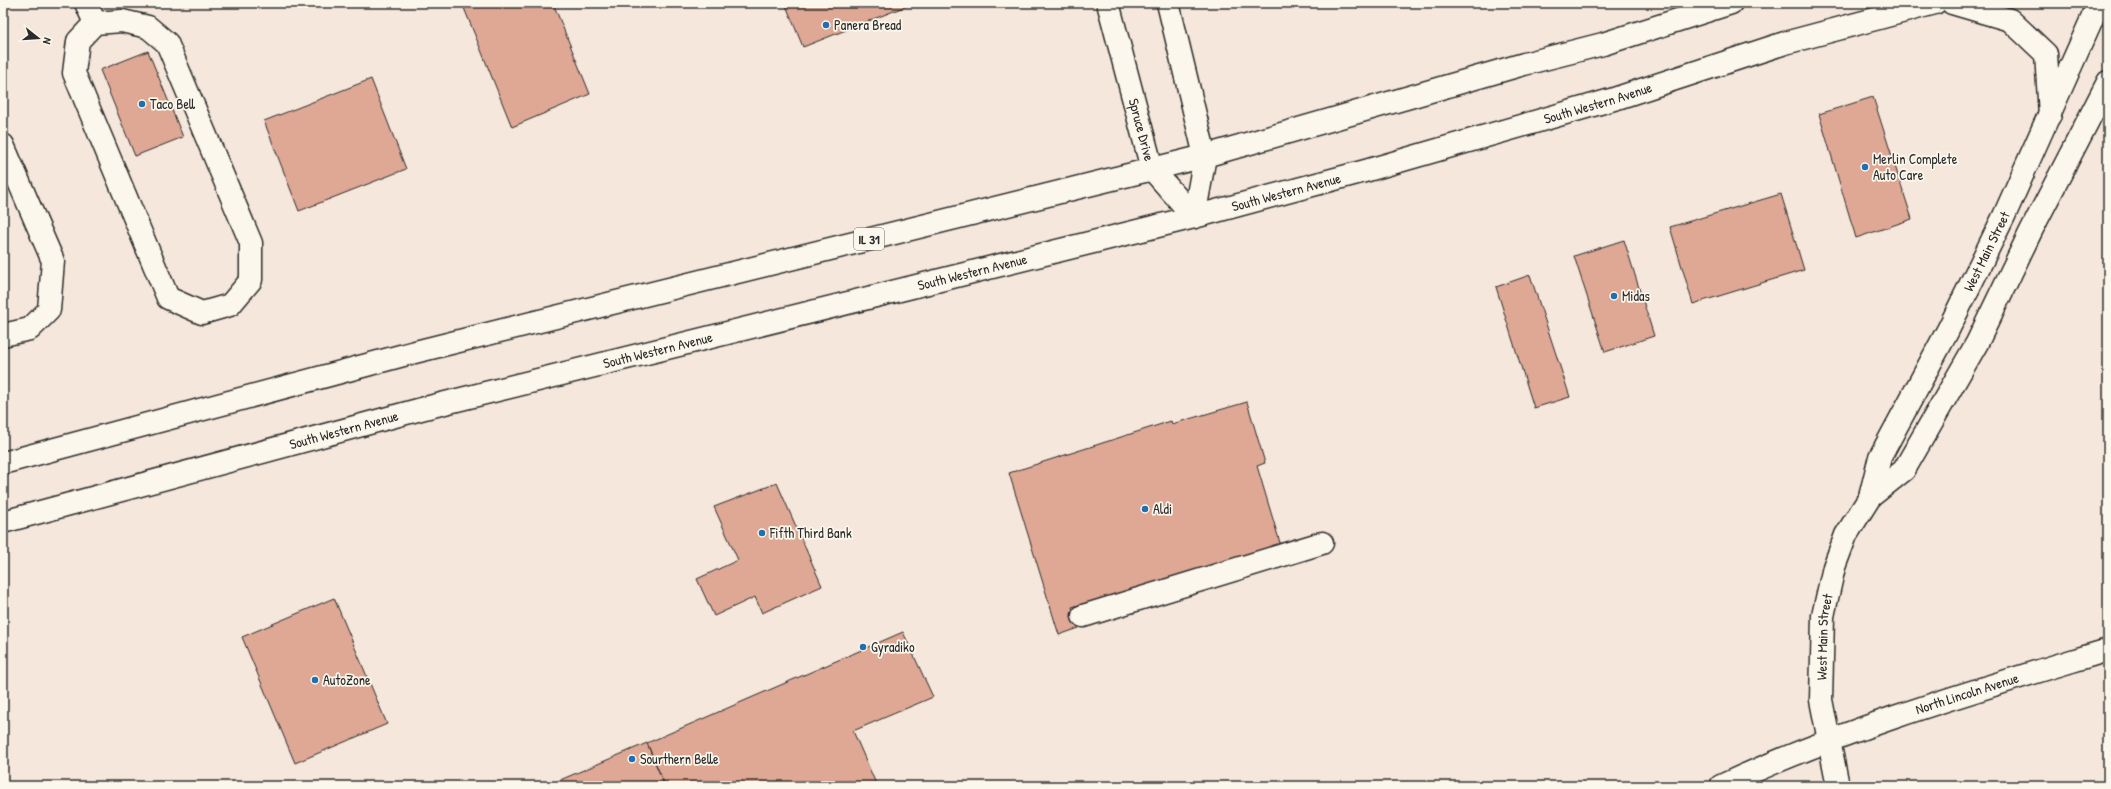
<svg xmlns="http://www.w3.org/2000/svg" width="2111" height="789" font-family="'Patrick Hand',sans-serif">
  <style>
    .building { fill: #dea895; stroke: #2b2b2b }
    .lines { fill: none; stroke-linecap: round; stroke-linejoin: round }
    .minor-casing { stroke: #2b2b2b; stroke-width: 25 }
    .major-casing { stroke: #2b2b2b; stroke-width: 25 }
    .path { stroke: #2b2b2b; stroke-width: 2.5; stroke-dasharray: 3 3; stroke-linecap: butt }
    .minor { stroke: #fbf7ec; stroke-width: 22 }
    .major { stroke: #fbf7ec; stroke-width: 22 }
    .poi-dot { fill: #1f6fb2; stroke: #fbf7ec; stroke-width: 1.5 }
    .labels { text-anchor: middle; stroke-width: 3.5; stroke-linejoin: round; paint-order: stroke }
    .shield { fill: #fbf7ec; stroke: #696865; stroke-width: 1 }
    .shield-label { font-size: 13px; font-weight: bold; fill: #2b2b2b }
    .poi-label { font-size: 14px; fill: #2b2b2b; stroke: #fbf7ec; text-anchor: start }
    .street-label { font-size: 14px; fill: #2b2b2b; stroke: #fbf7ec }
  </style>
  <rect width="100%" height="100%" fill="#f5e7db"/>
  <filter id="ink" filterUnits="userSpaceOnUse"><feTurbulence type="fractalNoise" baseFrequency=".025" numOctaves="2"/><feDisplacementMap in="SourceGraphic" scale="8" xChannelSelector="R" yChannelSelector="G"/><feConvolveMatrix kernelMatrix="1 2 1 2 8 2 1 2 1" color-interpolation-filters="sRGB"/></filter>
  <g filter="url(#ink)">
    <path class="building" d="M462,3h91l37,91 -78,33z
      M785,3h129l-111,44z
      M148,51l35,86 -48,19 -35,-86z
      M371,79l35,90 -107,42 -35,-90z
      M1873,97l39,122 -56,19 -37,-124z
      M1781,194l23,76 -111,34 -23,-77z
      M1624,240l30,96 -49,16 -31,-96z
      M1530,275l40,122 -36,11 -38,-121z
      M1247,402l18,61 -8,3 24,80 -209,61 7,21 -20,7 -50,-162 162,-52 1,3z
      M777,483l45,103 -60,27 -7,-16 -41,19 -17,-37 41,-19 -24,-53z
      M334,598l53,126 -92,39 -53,-126z
      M903,632l30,65 -80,34 24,55h-212l-18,-43z
      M647,743l18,43h-119z"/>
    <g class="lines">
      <defs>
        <g id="minor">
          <path d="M86,3l9,20"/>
          <path id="s1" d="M1108,3l44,166 42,48"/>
          <path d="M1168,3l37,153 -11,61"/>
          <path d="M122,21l26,6 19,16 84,200v37l-21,25 -28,8 -34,-15 -94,-225 4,-32 17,-18z"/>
          <path d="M3,145l50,116 -4,49 -19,19 -27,6"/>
          <path d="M1870,497l34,-27 73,-127 54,-112 77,-149"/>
          <path d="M1083,616l239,-73"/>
          <path id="s2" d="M1721,786c124,-58 256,-96 387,-136"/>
          <path id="s3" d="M1838,786l-17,-86 2,-84 11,-49 12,-32 24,-38 10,-40 68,-127 56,-114 95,-213"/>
        </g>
        <g id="major">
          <path d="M1952,3l58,17 36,34 4,61"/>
          <path d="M3,463l412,-111 790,-196 319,-92 79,-20 128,-41"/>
          <path id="s4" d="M3,522l422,-114 769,-191 171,-46 249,-72 171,-56 150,-40"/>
        </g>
      </defs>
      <use href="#minor" class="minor-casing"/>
      <use href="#major" class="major-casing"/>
      <path class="path" d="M2041,7l9,-4"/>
      <use href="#minor" class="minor"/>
      <use href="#major" class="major"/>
    </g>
  </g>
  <g class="poi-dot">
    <circle cx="826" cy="25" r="4"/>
    <circle cx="142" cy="104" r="4"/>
    <circle cx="1865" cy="167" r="4"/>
    <circle cx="1614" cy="296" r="4"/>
    <circle cx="1145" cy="509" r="4"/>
    <circle cx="762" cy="533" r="4"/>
    <circle cx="863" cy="647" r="4"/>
    <circle cx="315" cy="680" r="4"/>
    <circle cx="632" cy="759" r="4"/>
  </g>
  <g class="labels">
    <rect class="shield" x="854" y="228" width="30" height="22" rx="3"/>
    <g class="shield-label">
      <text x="869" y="244">IL 31</text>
    </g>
    <g class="poi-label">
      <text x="834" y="30">Panera Bread</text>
      <text x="150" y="109">Taco Bell</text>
      <text x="1873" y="164">Merlin Complete<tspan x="1873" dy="16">Auto Care</tspan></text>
      <text x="1622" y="301">Midas</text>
      <text x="1153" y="514">Aldi</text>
      <text x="770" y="538">Fifth Third Bank</text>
      <text x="871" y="652">Gyradiko</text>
      <text x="323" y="685">AutoZone</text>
      <text x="640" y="764">Sourthern Belle</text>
    </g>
    <g class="street-label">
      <text dy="5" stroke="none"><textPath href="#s4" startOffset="1649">South Western Avenue</textPath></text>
      <text dy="5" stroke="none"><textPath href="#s1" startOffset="131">Spruce Drive</textPath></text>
      <text dy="5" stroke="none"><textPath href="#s4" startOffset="1325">South Western Avenue</textPath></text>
      <text dy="5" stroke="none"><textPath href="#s3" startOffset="574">West Main Street</textPath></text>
      <text dy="5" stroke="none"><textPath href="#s4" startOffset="1001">South Western Avenue</textPath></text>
      <text dy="5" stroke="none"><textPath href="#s4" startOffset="677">South Western Avenue</textPath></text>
      <text dy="5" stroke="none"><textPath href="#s4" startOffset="353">South Western Avenue</textPath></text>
      <text dy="5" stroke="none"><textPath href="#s3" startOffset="151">West Main Street</textPath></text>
      <text dy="5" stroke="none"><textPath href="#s2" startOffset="263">North Lincoln Avenue</textPath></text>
    </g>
  </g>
  <rect width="2111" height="789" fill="none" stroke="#fbf7ec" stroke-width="16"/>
  <rect x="8" y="8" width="2095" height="773" fill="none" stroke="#2b2b2b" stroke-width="1.5" filter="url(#ink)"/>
  <g transform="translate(38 38) rotate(107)" stroke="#fbf7ec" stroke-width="3" paint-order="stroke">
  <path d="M0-3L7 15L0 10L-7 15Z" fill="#2b2b2b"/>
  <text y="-6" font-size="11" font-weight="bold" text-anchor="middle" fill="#2b2b2b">N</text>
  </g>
</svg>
